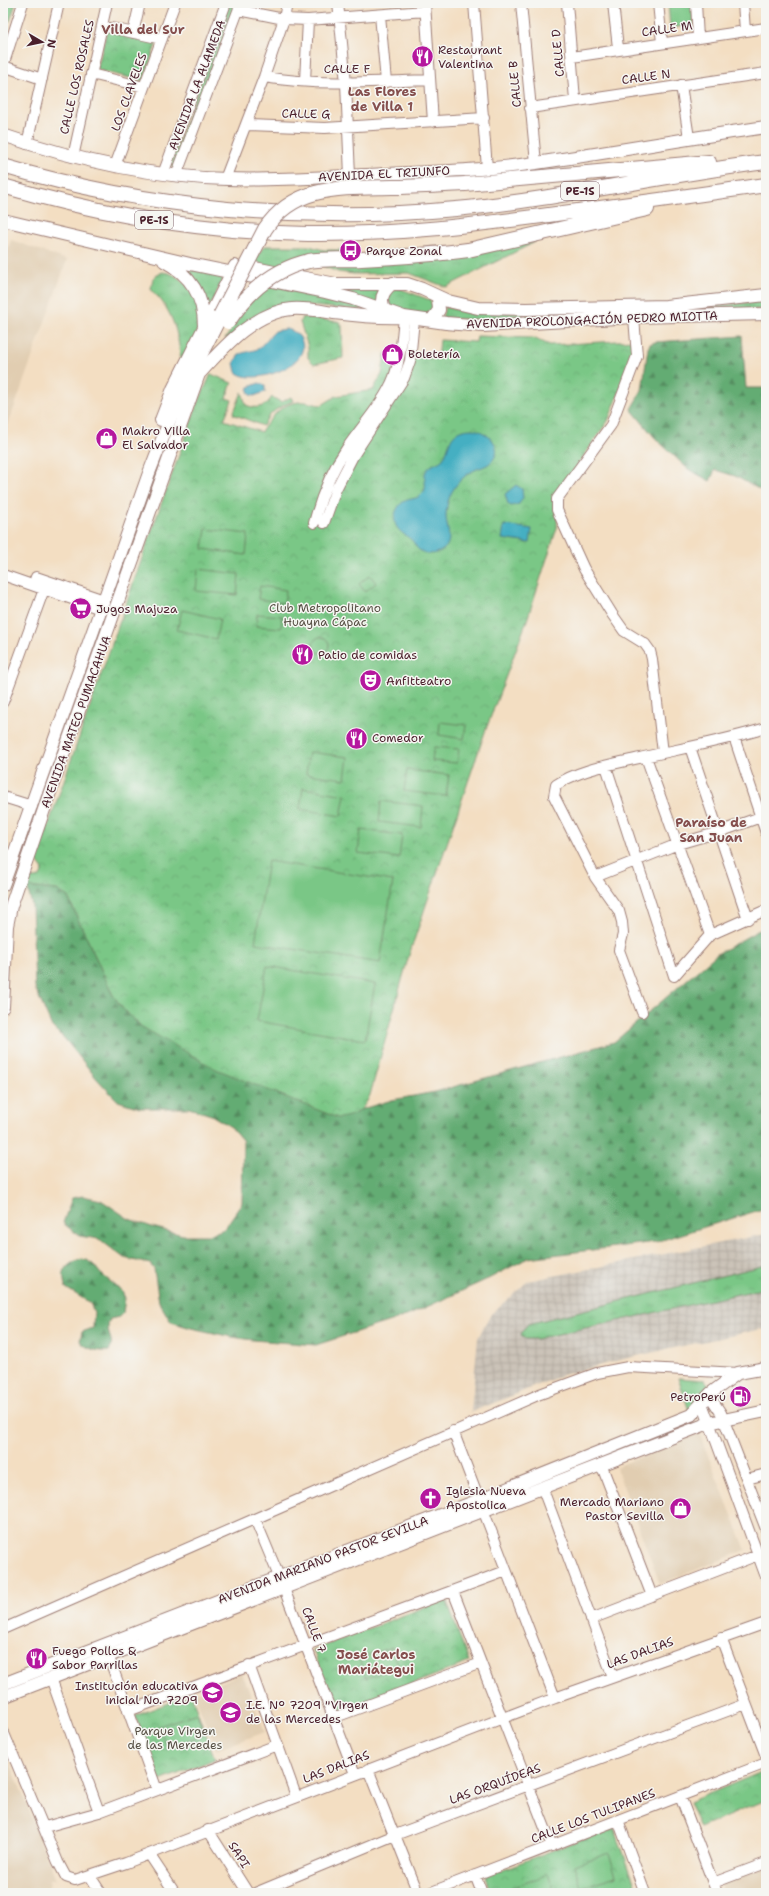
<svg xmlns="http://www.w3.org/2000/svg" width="769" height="1896" font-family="'Shantell Sans',sans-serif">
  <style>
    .built { fill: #e1cdb1 }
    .industrial { fill: url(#industrial-grid) }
    .grass { fill: url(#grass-tufts); stroke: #627358 }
    .forest { fill: url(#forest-firs); stroke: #56664f }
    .park { fill: url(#park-crowns); stroke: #627358 }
    .garden { fill: #7ac786; stroke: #627358 }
    .water { fill: #44afc2; stroke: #476776 }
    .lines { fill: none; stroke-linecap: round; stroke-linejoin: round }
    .minor-casing { stroke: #9e7e76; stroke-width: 12 }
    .major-casing { stroke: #9e7e76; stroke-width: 14 }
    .highway-casing { stroke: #9e7e76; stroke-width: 16 }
    .minor { stroke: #fff; stroke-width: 10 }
    .major { stroke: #fff; stroke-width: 12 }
    .highway { stroke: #fff; stroke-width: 14 }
    .highway-bridge-casing { stroke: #9e7e76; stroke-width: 16; stroke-linecap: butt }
    .highway-bridge { stroke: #fff; stroke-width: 14 }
    .labels { text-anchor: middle; stroke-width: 3; stroke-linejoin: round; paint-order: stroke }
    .shield { fill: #f6f6f2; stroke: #7e6067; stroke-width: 1 }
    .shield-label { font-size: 11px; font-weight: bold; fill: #4a1f2b }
    .street-label { font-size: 12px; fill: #4a1f2b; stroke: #f6f6f2 }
    .poi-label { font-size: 12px; fill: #4a1f2b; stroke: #f6f6f2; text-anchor: start }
    .park-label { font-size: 12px; fill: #585146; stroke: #f6f6f2 }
    .neighbourhood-label { font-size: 13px; font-weight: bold; fill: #854f4e; stroke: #f6f6f2 }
  </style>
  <defs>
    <pattern id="industrial-grid" width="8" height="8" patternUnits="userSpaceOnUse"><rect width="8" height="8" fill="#cbc3b8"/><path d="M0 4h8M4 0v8" fill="none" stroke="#b0a79e"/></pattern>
    <pattern id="grass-tufts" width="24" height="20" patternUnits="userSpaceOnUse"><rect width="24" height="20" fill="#7ac786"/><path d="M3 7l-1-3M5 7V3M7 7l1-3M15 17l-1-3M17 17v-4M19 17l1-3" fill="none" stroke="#6baa74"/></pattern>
    <pattern id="forest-firs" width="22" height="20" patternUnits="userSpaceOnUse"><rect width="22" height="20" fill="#63ac73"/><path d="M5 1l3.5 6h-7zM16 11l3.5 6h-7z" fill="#548b5f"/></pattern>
    <pattern id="park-crowns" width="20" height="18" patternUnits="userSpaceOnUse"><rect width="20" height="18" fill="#7ac786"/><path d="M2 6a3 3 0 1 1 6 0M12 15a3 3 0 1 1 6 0" fill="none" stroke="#6baa74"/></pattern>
  </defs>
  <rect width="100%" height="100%" fill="#f6f6f2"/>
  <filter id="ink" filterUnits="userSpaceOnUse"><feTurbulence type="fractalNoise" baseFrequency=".025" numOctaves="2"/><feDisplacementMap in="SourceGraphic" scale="8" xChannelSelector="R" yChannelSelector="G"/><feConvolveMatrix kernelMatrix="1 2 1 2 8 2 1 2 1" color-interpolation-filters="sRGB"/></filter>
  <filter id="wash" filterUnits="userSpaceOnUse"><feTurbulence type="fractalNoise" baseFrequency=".012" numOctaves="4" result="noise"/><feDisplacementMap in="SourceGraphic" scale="16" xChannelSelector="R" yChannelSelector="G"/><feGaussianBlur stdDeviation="0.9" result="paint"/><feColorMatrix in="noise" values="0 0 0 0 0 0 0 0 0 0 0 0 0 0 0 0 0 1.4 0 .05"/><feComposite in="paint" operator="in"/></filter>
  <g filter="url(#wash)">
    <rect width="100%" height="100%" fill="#f3dec2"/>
    <path class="built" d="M11,240l56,20 -64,179v-177z
      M699,1433l47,117 -86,34 -44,-117z
      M242,1673l23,59 -49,18 -22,-57 13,-3 1,-2z
      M3,1744l53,136h-6l-2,13h-45v-12h29h-29z
      M766,1866v27h-42l-4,-9z"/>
    <path class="industrial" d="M766,1234v94l-134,29 -69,18 -92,37 7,-74 13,-24 37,-33z"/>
    <path class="grass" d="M535,242l-89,45 -37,-14 -55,1 -16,-2 -18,-7 161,-13z
      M264,246h45l15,4h20v4l-67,13 -24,-4z
      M182,266l43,9 -17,35c-2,-19 -11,-32 -26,-44z
      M162,272c26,2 41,34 36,57 -2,11 -12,24 -17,34 -2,-22 -5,-42 -18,-60 -3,-5 -9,-9 -12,-14l2,-11z
      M276,285l86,22 -1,3 -64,-5 -72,34 27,-40 10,-11z
      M337,287l44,1 -2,17 -43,-13z
      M398,288l32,12 4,8 -5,7c-10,0 -41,-3 -41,-17 0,-6 4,-8 10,-10z
      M766,301v8l-122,3z
      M445,307l24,6 76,-1 54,2 -117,6 -40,-2z
      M302,317l38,5 2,4 1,32 -29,6 -6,-6v-11l-8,-25z
      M242,392l4,13c11,5 20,2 26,-8l9,5 10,-5 2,4c-14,6 -24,11 -30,25l-30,-12z
      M766,1265v23l-230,51h-10l-5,-4 2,-5 5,-6z"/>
    <path class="forest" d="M742,336l4,52h20v105l-31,-17 -20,-6 -5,11 -22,-12 -33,-31 -24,-29 11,-19 6,-42 2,-4 5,-2z
      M27,887l30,3 11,7 45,98 10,14 19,18 211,88 9,-6 30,-9 43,-8 179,-50 103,-88 49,-28v282l-110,34 -128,16 -38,20 -81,37 -93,30 -63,-5 -21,-3 -41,-9 -20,-6 -12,-20 -5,-33 -4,-5 -26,-6 -25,-19 -20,-3 -16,-13 9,-25 11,-2 18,4 28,19 23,8 31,8h26l15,-6 18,-26 1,-62 -12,-14 -20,-12 -22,-7h-49l-22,-7 -21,-22 -32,-40 -13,-12 -17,-39 -3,-83z
      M82,1259l5,1 7,5 6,8 22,18 3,7 -2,15 -4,4 -9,2c-7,15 7,21 -1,32 -9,1 -24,-2 -29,-10l2,-9 11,-4 1,-16 -4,-9 -24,-15c-6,-17 -1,-24 16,-29z"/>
    <path class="park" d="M229,3h8l-63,165 -4,-3z
      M107,30l50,12 -14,39 -46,-11z
      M477,336l56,2 17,7 84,-5v15l-26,66 -50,72 -1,35 -31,95 -41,109 -76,223 -39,140c-6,15 -16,22 -32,23l-122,-49 -74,-42 -19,-18 -10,-14 -45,-98 -11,-7 -30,-3 2,-8 11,-2 3,-7 -7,-10 118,-336 43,-119 14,-31 21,9 -6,15 6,2 -8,20 37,12c10,-14 20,-29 39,-30 7,-1 15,3 22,3l14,-9 37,-6 9,-16 3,-20 53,5 2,-19 36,2z
      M678,1378l27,2 4,5v2l-20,24z
      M446,1599l23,63 -132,51 -24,-63z
      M191,1694l24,65 -55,22 -25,-65z
      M764,1771l2,6v23l-66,28 -11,-26z
      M614,1827l24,66h-147l-6,-17z"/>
    <path class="garden" d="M3,3h13l-6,18 -7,-3z
      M668,3h24l2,22 -24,3z
      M206,529l42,5 -2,21 -43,-6z
      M198,569l41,5 -2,21 -41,-4z
      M370,575l6,8 -11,9 -6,-8z
      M260,586l26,4 -2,13 -26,-4z
      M182,610l38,9 -4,20 -39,-9z
      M257,614l25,2 -1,12 -25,-2z
      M313 645a8 8 0 1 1 16 0a8 8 0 1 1-16 0Z
      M440,722l26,3 -2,14 -25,-4z
      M434,747l25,2 -2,14 -25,-2z
      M309,752l39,5 -3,22 -39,-5z
      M407,770l42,5 -3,21 -42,-5z
      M303,788l42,7 -4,21 -41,-7z
      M381,801l42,5 -2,21 -42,-5z
      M361,830l41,5 -3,23 -41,-5z
      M268,861l125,20 -13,82 -125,-20z
      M267,966l108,18 -10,56 -108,-19z
      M392,1647l7,20 -33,11 -7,-20z
      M197,1713l7,21 -37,14 -8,-22z
      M609,1853l7,23 -35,11 -7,-22z
      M548,1874l7,19h-50l-1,-2z"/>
    <path class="water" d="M286,329c6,1 12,4 15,10 13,27 -50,48 -65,33l-2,-9 5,-9 19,-5 17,-18z
      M259,383l6,2v7l-11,4 -4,-1 -2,-4 1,-4z
      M472,429c15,2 34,18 19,33 -4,4 -9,5 -14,7 -12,5 -22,15 -27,27 -3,7 -4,14 -4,21 1,13 9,28 -7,35 -8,4 -20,1 -24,-7 -4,-8 -9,-8 -15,-14 -9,-8 -6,-22 3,-29 6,-4 14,-2 19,-8 7,-7 0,-15 4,-23 4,-7 12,-7 17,-12 9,-16 4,-29 29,-30z
      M516,485l6,4 1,9 -4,6 -8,2 -3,-2 -3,-10z
      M504,525l28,4 -2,14 -28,-4z"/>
  </g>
  <g filter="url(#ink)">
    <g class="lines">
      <defs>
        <path id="minor" d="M338,3l8,80 4,93
          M425,3l8,119
          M474,3l13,165
          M521,3l15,160
          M567,3l8,97
          M613,3l5,45
          M658,3l4,40
          M696,3l2,35
          M743,3l2,28
          M239,10l45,9 24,1 117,-9
          M380,15l6,67
          M102,26l60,13
          M133,33l7,-30
          M572,57l194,-29
          M3,66l20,-63
          M3,66l39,13
          M91,74l53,13
          M264,77c54,9 111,5 166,3
          M305,81l3,-61
          M681,85l8,53
          M530,108l236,-35
          M247,125l78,3 159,-10
          M27,144l32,-141
          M73,157l34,-154
          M115,166l60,-163
          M163,174l63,-171
          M176,176l65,-173
          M225,179l39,-102 20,-58 3,-16
          M634,317l3,39 -26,69 -54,74v11l27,59 28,45 12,17 21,13 5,7 2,8 11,94
          M314,523c7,-27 17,-52 33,-75 15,-22 38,-47 47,-71 7,-20 8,-40 10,-60
          M324,523l12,-34 17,-33 51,-78 6,-17 4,-42
          M3,575l98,34
          M33,585l3,-8 68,23
          M3,702l44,-121
          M734,737l32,96
          M690,747l58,172
          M646,757l64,178
          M606,766l68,210
          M3,797l29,9
          M595,877l83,-33 41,-12 47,-17
          M674,976l36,-41 56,-25
          M642,1012l-23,-62 4,-16 -1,-12 -3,-11 -24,-34 -41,-81 2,-11c22,-15 53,-20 79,-26 44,-10 88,-18 131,-31
          M709,1395l12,18 45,116
          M702,1403l64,174
          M453,1431l102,267
          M601,1464l51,132
          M747,1479l19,-5
          M542,1487l71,190
          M255,1519l28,67 72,188
          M453,1591l99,255
          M591,1619l167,-64
          M3,1629l537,-235 57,-21 31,-6 110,6
          M721,1638l45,118
          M108,1655l49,135
          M249,1665l47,131
          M51,1678l48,134
          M128,1711l378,-140
          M333,1718l148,-55
          M3,1731l55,131 8,15 9,3 51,-17 429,-165 211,-75
          M368,1769l26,66
          M680,1796l37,97
          M618,1820l27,73
          M45,1827l54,-15 178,-67
          M208,1830l40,63
          M395,1835l23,58
          M149,1854l26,39
          M475,1875l7,18
          M90,1876l11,17
          M713,1883l53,-20
          M255,1893l140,-58 351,-131
          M429,1893l337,-130"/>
        <path id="major" d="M3,135c72,25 147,42 224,44 46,2 93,-2 139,-4 57,-3 114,-4 170,-12 77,-11 153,-25 230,-36
          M3,220l187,44 135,28 28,7 51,18 42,6 37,3 151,-9 132,-3
          M164,261c27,14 40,35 40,65
          M249,267l87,17h71l15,5 26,12 30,7 48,1 140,-3 100,-11
          M384,309c-5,-11 0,-19 9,-26
          M431,321l8,-11 -1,-13
          M161,420l12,-31 62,-123
          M3,885l146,-412 25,-64 18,-38
          M3,1007l4,-81 4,-20 39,-114 149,-418c24,-26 55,-62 93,-65 14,-1 29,2 42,4 24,3 47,5 70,4
          M3,1684l476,-184 212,-85 20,-22 27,-20 28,-5
          M3,1697l706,-274 57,-12"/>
        <path id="highway" d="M3,166c146,43 301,57 453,43 104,-10 206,-34 310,-47
          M465,184l244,-22
          M3,186c99,29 202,46 305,48 86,1 170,-9 255,-21 68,-9 135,-18 203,-28
          M468,250l179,-41
          M192,371l28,-55"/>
      </defs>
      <use href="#minor" class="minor-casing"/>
      <use href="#major" class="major-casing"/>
      <use href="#highway" class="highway-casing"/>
      <use href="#minor" class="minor"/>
      <use href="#major" class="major"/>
      <use href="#highway" class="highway"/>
      <defs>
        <path id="highway-bridge" d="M220,316l45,-87c30,-45 78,-41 127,-42 24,0 49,-2 73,-3
          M228,322c19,-29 46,-53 81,-61 16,-3 35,-1 52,-2 36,-2 71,-4 107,-9"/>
      </defs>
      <use href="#highway-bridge" class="highway-bridge-casing"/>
      <use href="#highway-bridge" class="highway-bridge"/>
    </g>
  </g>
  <defs>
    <symbol id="restaurant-disc" viewBox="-11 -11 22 22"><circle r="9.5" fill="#b5179e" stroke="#f6f6f2"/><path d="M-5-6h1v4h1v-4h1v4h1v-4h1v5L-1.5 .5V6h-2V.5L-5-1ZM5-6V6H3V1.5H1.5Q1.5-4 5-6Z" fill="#fff"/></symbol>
    <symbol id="bus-disc" viewBox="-11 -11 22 22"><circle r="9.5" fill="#b5179e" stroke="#f6f6f2"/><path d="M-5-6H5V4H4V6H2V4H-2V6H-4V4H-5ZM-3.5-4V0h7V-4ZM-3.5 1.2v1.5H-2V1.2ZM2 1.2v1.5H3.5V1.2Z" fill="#fff"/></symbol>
    <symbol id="shop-disc" viewBox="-11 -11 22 22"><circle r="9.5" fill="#b5179e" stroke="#f6f6f2"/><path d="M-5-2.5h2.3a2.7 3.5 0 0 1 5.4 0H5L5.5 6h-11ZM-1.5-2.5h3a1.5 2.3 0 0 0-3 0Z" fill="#fff"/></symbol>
    <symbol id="supermarket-disc" viewBox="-11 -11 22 22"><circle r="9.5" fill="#b5179e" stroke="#f6f6f2"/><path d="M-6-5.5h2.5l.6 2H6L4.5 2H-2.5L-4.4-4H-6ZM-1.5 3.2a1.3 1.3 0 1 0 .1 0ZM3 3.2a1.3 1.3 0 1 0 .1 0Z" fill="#fff"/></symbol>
    <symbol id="theatre-disc" viewBox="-11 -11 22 22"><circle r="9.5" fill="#b5179e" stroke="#f6f6f2"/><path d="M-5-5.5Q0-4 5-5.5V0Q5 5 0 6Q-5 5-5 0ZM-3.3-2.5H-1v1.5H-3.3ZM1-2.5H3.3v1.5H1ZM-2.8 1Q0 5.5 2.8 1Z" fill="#fff"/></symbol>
    <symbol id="fuel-disc" viewBox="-11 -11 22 22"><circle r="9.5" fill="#b5179e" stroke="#f6f6f2"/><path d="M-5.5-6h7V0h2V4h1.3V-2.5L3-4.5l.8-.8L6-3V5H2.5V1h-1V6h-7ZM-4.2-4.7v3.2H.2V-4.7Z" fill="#fff"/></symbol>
    <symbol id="church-disc" viewBox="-11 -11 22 22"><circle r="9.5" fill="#b5179e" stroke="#f6f6f2"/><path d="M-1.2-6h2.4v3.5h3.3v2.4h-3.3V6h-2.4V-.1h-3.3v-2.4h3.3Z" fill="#fff"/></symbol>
    <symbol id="school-disc" viewBox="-11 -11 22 22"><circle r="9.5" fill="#b5179e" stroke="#f6f6f2"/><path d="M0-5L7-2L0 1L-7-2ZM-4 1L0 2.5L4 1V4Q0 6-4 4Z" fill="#fff"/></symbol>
  </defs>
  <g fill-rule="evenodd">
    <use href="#restaurant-disc" x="410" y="44" width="25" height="25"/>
    <use href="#bus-disc" x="338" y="238" width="25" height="25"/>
    <use href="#shop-disc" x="380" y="342" width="25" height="25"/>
    <use href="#shop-disc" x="94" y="426" width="25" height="25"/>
    <use href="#supermarket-disc" x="68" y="596" width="25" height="25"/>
    <use href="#restaurant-disc" x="290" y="642" width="25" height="25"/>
    <use href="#theatre-disc" x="358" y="668" width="25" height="25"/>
    <use href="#restaurant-disc" x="344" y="726" width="25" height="25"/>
    <use href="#fuel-disc" x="728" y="1384" width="25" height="25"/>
    <use href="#church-disc" x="418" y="1486" width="25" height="25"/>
    <use href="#shop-disc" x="668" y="1496" width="25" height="25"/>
    <use href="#restaurant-disc" x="24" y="1646" width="25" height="25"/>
    <use href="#school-disc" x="200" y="1680" width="25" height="25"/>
    <use href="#school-disc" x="218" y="1700" width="25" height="25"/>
  </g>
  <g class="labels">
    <g class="shield">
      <rect x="561" y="182" width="38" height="18" rx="3"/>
      <rect x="135" y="211" width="38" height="18" rx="3"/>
    </g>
    <g class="shield-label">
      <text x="580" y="195">PE-1S</text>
      <text x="154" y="224">PE-1S</text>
    </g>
    <g class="street-label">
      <text transform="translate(667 29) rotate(-8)" y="4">CALLE M</text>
      <text transform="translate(558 53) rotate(-95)" y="4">CALLE D</text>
      <text x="347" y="73">CALLE F</text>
      <text transform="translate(77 77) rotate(-77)" y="4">CALLE LOS ROSALES</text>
      <text transform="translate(646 77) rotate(-8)" y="4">CALLE N</text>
      <text transform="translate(515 84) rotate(-95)" y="4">CALLE B</text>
      <text transform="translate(197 85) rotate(-69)" y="4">AVENIDA LA ALAMEDA</text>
      <text transform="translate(129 92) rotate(-70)" y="4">LOS CLAVELES</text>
      <text transform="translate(306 114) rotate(1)" y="4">CALLE G</text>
      <text transform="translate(384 174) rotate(-3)" y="4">AVENIDA EL TRIUNFO</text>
      <text transform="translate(592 320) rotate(-2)" y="4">AVENIDA PROLONGACIÓN PEDRO MIOTTA</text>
      <text transform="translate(76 722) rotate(-70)" y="4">AVENIDA MATEO PUMACAHUA</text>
      <text transform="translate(323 1560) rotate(-21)" y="4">AVENIDA MARIANO PASTOR SEVILLA</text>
      <text transform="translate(314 1630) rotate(69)" y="4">CALLE 7</text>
      <text transform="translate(640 1653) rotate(-20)" y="4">LAS DALIAS</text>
      <text transform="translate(336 1767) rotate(-21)" y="4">LAS DALIAS</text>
      <text transform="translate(495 1784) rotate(-20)" y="4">LAS ORQUÍDEAS</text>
      <text transform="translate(593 1816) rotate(-21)" y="4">CALLE LOS TULIPANES</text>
      <text transform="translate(239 1855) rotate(58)" y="4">SAPI</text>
    </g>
    <g class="poi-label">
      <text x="438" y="54">Restaurant<tspan x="438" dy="14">Valentina</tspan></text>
      <text x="366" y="255">Parque Zonal</text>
      <text x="408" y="358">Boletería</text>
      <text x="122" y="435">Makro Villa<tspan x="122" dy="14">El Salvador</tspan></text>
      <text x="96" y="613">Jugos Majuza</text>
      <text x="318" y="659">Patio de comidas</text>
      <text x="386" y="685">Anfitteatro</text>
      <text x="372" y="742">Comedor</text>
      <text x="726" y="1401" text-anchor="end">PetroPerú</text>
      <text x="446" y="1495">Iglesia Nueva<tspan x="446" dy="14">Apostolica</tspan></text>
      <text x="664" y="1506" text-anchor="end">Mercado Mariano<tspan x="664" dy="14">Pastor Sevilla</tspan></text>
      <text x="52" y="1655">Fuego Pollos &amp;<tspan x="52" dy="14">Sabor Parrillas</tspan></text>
      <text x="198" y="1690" text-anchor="end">Institución educativa<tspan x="198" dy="14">inicial No. 7209</tspan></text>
      <text x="246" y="1709">I.E. N° 7209 "Virgen<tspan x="246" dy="14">de las Mercedes</tspan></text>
    </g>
    <g class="park-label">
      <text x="325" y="612">Club Metropolitano<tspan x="325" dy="14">Huayna Cápac</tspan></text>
      <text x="175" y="1735">Parque Virgen<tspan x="175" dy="14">de las Mercedes</tspan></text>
    </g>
    <g class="neighbourhood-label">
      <text x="143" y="34">Villa del Sur</text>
      <text x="382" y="96">Las Flores<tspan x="382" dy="15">de Villa 1</tspan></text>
      <text x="711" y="827">Paraíso de<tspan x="711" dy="15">San Juan</tspan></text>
      <text x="376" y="1659">José Carlos<tspan x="376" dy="15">Mariátegui</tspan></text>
    </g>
  </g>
  <rect width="769" height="1896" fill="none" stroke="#f6f6f2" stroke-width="16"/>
  <g transform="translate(42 42) rotate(99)" stroke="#f6f6f2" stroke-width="3" paint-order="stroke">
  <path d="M0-3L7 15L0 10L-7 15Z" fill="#4a1f2b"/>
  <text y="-6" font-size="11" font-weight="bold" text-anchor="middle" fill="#4a1f2b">N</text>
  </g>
</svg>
